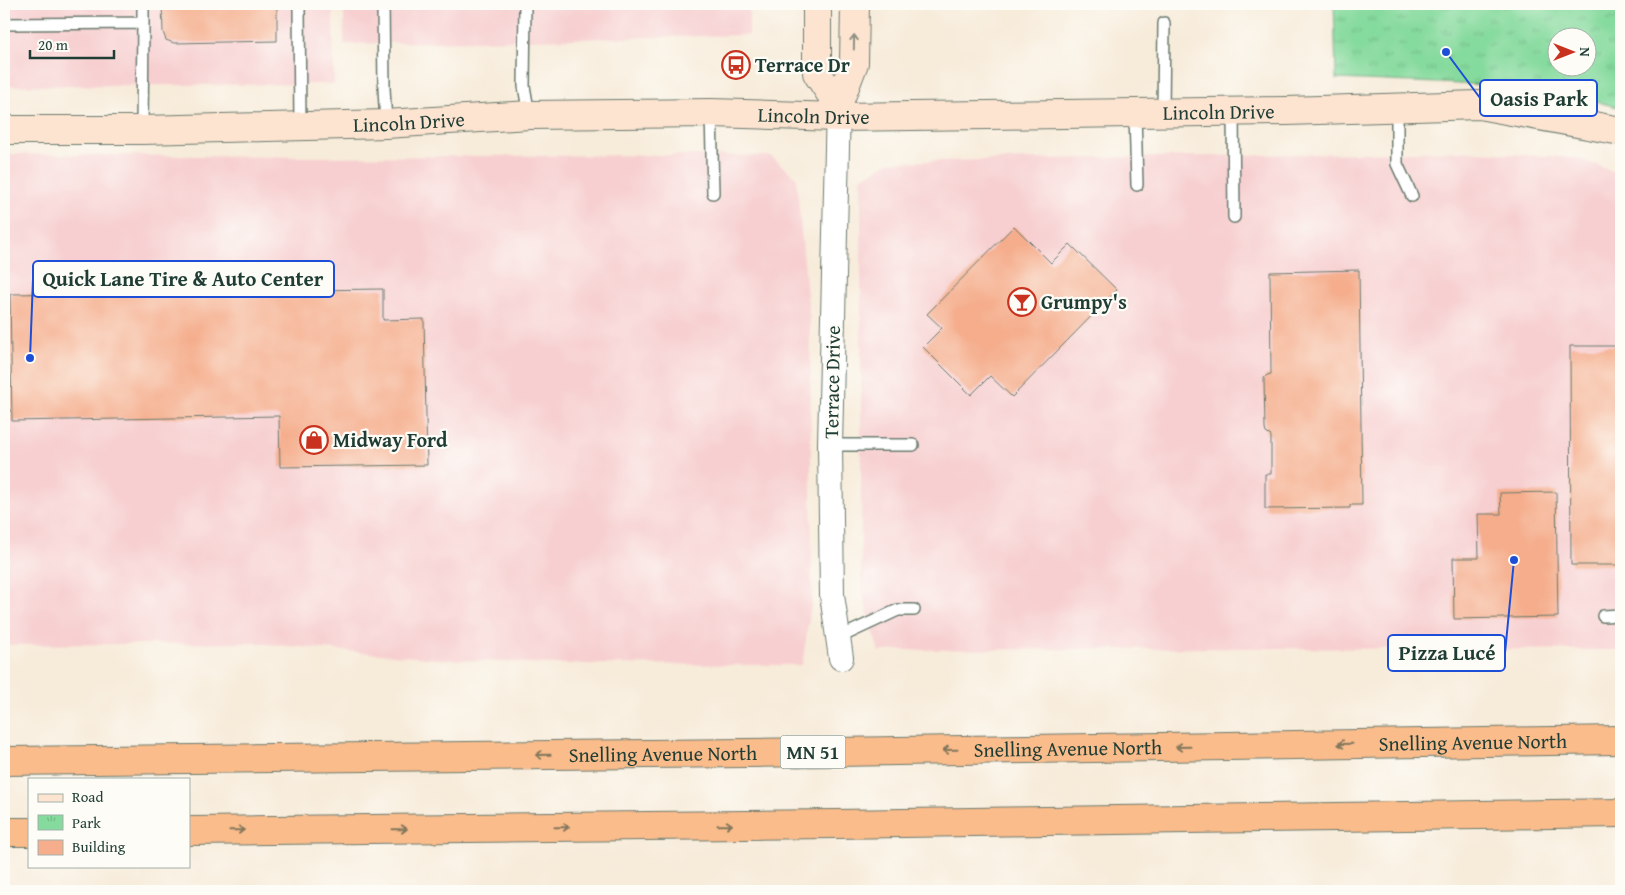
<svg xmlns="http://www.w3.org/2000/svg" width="1625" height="895" font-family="'Gentium Book Plus',serif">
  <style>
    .built { fill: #f7cfd0 }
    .park { fill: url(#park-tufts); stroke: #528c68; fill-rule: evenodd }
    .building { fill: #f5ad8c }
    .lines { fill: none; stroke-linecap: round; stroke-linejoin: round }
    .lane-casing { stroke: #6b7a6e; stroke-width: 14 }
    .street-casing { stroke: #6b7a6e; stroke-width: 26 }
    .secondary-casing { stroke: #6b7a6e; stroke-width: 30 }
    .highway-casing { stroke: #6b7a6e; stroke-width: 30 }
    .lane { stroke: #fff; stroke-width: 11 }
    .street { stroke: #fff; stroke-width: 24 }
    .secondary { stroke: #fde4d1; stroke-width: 28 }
    .highway { stroke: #fabc8b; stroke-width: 28 }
    .oneway { stroke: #8e9082 }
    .oneway2 { stroke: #82765b }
    .labels { text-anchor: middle; stroke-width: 4.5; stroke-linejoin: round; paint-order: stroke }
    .shield { fill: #fdfcf7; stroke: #62766e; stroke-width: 1 }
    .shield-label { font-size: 19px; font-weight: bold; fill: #1f3d34 }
    .poi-label { font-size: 20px; font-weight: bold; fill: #1f3d34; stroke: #fdfcf7; text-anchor: start }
    .street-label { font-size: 20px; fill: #1f3d34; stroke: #fdfcf7 }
    .leader { fill: none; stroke: #1d4ed8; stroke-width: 2 }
    .callout-dot { fill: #1d4ed8; stroke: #fdfcf7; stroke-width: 2 }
    .callout { fill: #fdfcf7; stroke: #1d4ed8; stroke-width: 2 }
    .callout-label { font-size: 21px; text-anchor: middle; font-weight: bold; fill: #1f3d34 }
  </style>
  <defs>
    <pattern id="park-tufts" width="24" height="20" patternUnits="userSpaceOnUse" patternTransform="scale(1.25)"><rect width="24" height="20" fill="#85da9d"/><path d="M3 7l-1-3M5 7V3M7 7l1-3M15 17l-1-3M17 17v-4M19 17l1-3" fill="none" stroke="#72bc88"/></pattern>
  </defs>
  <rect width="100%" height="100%" fill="#fdfcf7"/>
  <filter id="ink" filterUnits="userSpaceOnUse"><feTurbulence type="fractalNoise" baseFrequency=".02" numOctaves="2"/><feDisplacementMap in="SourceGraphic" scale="10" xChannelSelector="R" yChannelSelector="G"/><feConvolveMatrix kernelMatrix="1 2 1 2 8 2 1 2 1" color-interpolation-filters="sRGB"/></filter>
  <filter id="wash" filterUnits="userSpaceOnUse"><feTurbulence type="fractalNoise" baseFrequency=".0096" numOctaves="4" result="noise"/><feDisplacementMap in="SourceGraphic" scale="20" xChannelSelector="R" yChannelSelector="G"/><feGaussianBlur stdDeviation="1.12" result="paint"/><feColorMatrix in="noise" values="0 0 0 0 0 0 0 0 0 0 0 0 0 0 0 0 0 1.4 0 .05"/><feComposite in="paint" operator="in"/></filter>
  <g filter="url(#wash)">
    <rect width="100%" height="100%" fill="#f7ebd9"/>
    <path class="built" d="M4,4h329l1,80 -330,2z
      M344,4h432v5l-27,2v24l-405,9z
      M1462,151l115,7 44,16v476l-374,-2 -352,2 -16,2 -18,-63v-411l28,-16z
      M4,154l304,3 379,-2 84,1 25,21 14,147 2,275 -10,66 -252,-1 -111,-5 -185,-16 -250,2z"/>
    <path class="park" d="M1334,4h287v104l-83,-21 -202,-8zM1558,38h30v30h-30z"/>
    <g id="blocks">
      <path class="building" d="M162,4h115v37l-103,2 -8,-3 -3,-8z
        M1014,226l37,37 19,-19 47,46 -105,107 -22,-21 -19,19 -48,-48 19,-19 -15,-14z
        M1359,270l3,235h-12v3l-85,1v-35h6v-38l-5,-3 -1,-4 -1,-51 3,-3 4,-1 -1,-102z
        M383,289v31l41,-1 3,146 -147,2 -1,-51 -267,5 -2,-127z
        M4,296h3v32h-3z
        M1570,346h51v219h-50z
        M1556,492l2,125 -104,2 -1,-61h26l-1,-44h23l-1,-21z"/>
    </g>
  </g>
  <g filter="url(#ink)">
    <use href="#blocks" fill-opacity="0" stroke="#6b7a6e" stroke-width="1"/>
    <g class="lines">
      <defs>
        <path id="lane" d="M299,4l1,122
          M383,4l1,84 2,36
          M525,4l-1,82 5,29
          M4,24l139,-1v-19
          M1397,108v56l15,32
          M1163,112l1,-89
          M1233,112l1,105
          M711,113l2,80
          M1135,113l2,72
          M142,130l1,-107
          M830,445h83
          M1603,616l18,-1
          M838,638l60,-28h16"/>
        <path id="street" d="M838,105l-8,340 2,150 9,63"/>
        <g id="secondary">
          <path d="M817,4v69l21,32"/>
          <path d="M838,105l16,-42 1,-59"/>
          <path id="s1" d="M4,130h138l244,-6 143,-9 182,-2 127,4 449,-6 192,-6 142,26"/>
        </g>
        <g id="highway">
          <path id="s2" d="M4,761l831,-9 786,-12"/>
          <path d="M189,831l646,-7 786,-11"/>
          <path d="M4,832h25"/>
        </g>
      </defs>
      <use href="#lane" class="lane-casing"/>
      <use href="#street" class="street-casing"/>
      <use href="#secondary" class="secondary-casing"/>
      <use href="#highway" class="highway-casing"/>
      <use href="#lane" class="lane"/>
      <use href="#street" class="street"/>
      <use href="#secondary" class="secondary"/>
      <use href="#highway" class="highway"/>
    </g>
    <defs><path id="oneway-shaft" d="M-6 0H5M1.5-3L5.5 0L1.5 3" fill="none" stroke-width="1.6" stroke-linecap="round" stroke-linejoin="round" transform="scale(1.25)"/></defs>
    <use class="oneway" href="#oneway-shaft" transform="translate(854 42) rotate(-89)"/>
    <g class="oneway2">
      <use href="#oneway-shaft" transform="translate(1345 744) rotate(179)"/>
      <use href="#oneway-shaft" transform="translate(1183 747) rotate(179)"/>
      <use href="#oneway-shaft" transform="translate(950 750) rotate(179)"/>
      <use href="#oneway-shaft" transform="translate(543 755) rotate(179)"/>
      <use href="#oneway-shaft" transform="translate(725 825) rotate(-1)"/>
      <use href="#oneway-shaft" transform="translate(562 827) rotate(-1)"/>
      <use href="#oneway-shaft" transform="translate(400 829) rotate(-1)"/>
      <use href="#oneway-shaft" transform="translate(237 830) rotate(-1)"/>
    </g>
  </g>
  <defs>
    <symbol id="bus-ring" viewBox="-11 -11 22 22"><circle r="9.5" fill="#fdfcf7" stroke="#c8321e" stroke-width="1.5"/><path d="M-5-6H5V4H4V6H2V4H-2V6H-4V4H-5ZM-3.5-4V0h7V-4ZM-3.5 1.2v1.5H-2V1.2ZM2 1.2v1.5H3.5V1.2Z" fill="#c8321e"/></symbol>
    <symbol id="bar-ring" viewBox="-11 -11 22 22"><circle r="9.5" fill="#fdfcf7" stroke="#c8321e" stroke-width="1.5"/><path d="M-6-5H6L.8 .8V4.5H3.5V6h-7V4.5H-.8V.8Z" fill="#c8321e"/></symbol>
    <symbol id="shop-ring" viewBox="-11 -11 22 22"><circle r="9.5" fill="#fdfcf7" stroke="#c8321e" stroke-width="1.5"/><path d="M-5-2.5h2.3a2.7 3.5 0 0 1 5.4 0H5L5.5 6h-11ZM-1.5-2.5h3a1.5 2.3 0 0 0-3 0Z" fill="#c8321e"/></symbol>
  </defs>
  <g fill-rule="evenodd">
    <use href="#bus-ring" x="720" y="49" width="32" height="32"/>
    <use href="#bar-ring" x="1006" y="286" width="32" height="32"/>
    <use href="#shop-ring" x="298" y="424" width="32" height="32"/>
  </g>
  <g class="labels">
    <rect class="shield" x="780.5" y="735.5" width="65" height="33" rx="4"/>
    <g class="shield-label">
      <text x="813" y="759">MN 51</text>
    </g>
    <g class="poi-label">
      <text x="755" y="72">Terrace Dr</text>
      <text x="1041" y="309">Grumpy's</text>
      <text x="333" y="447">Midway Ford</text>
    </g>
    <g class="street-label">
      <text dy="7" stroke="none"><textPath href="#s1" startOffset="1215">Lincoln Drive</textPath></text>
      <text dy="7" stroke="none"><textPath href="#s1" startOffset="810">Lincoln Drive</textPath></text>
      <text dy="7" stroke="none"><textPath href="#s1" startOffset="405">Lincoln Drive</textPath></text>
      <text transform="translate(832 382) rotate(-89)" y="7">Terrace Drive</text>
      <text dy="7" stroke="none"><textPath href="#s2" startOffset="1469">Snelling Avenue North</textPath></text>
      <text dy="7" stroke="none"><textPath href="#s2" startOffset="1064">Snelling Avenue North</textPath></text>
      <text dy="7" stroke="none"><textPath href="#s2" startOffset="659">Snelling Avenue North</textPath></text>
    </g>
  </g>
  <path class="leader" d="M1446 52L1480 98M30 358L33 279M1514 560L1505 653"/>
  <g class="callout-dot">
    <circle cx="1446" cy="52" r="5"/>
    <circle cx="30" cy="358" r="5"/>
    <circle cx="1514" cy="560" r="5"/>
  </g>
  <g class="callout">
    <rect x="1480" y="80" width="117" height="36" rx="5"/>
    <rect x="33" y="261" width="301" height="36" rx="5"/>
    <rect x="1388" y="635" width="117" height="36" rx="5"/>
  </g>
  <g class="callout-label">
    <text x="1539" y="106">Oasis Park</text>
    <text x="183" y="286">Quick Lane Tire &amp; Auto Center</text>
    <text x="1447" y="660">Pizza Lucé</text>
  </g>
  <rect width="1625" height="895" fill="none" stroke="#fdfcf7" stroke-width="20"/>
  <rect x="28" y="778" width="162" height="90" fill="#fdfcf7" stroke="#a4b0a9"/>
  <rect x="38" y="794" width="25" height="8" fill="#fde4d1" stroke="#a4b0a9"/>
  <text x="72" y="802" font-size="15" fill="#1f3d34">Road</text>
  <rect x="38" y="815" width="25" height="15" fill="url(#park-tufts)" stroke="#a4b0a9"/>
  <text x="72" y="828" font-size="15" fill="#1f3d34">Park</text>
  <rect x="38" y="840" width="25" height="15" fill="#f5ad8c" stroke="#a4b0a9"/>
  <text x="72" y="852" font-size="15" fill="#1f3d34">Building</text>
  <g transform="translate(1572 52) rotate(90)"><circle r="24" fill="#fdfcf7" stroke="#a4b0a9"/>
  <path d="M0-4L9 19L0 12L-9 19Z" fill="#c8321e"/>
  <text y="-8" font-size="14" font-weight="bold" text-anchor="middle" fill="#1f3d34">N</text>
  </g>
  <path d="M30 50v8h84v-8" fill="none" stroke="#1f3d34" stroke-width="2.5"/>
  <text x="38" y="50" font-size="15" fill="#1f3d34" stroke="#fdfcf7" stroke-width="4" paint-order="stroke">20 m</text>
</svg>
